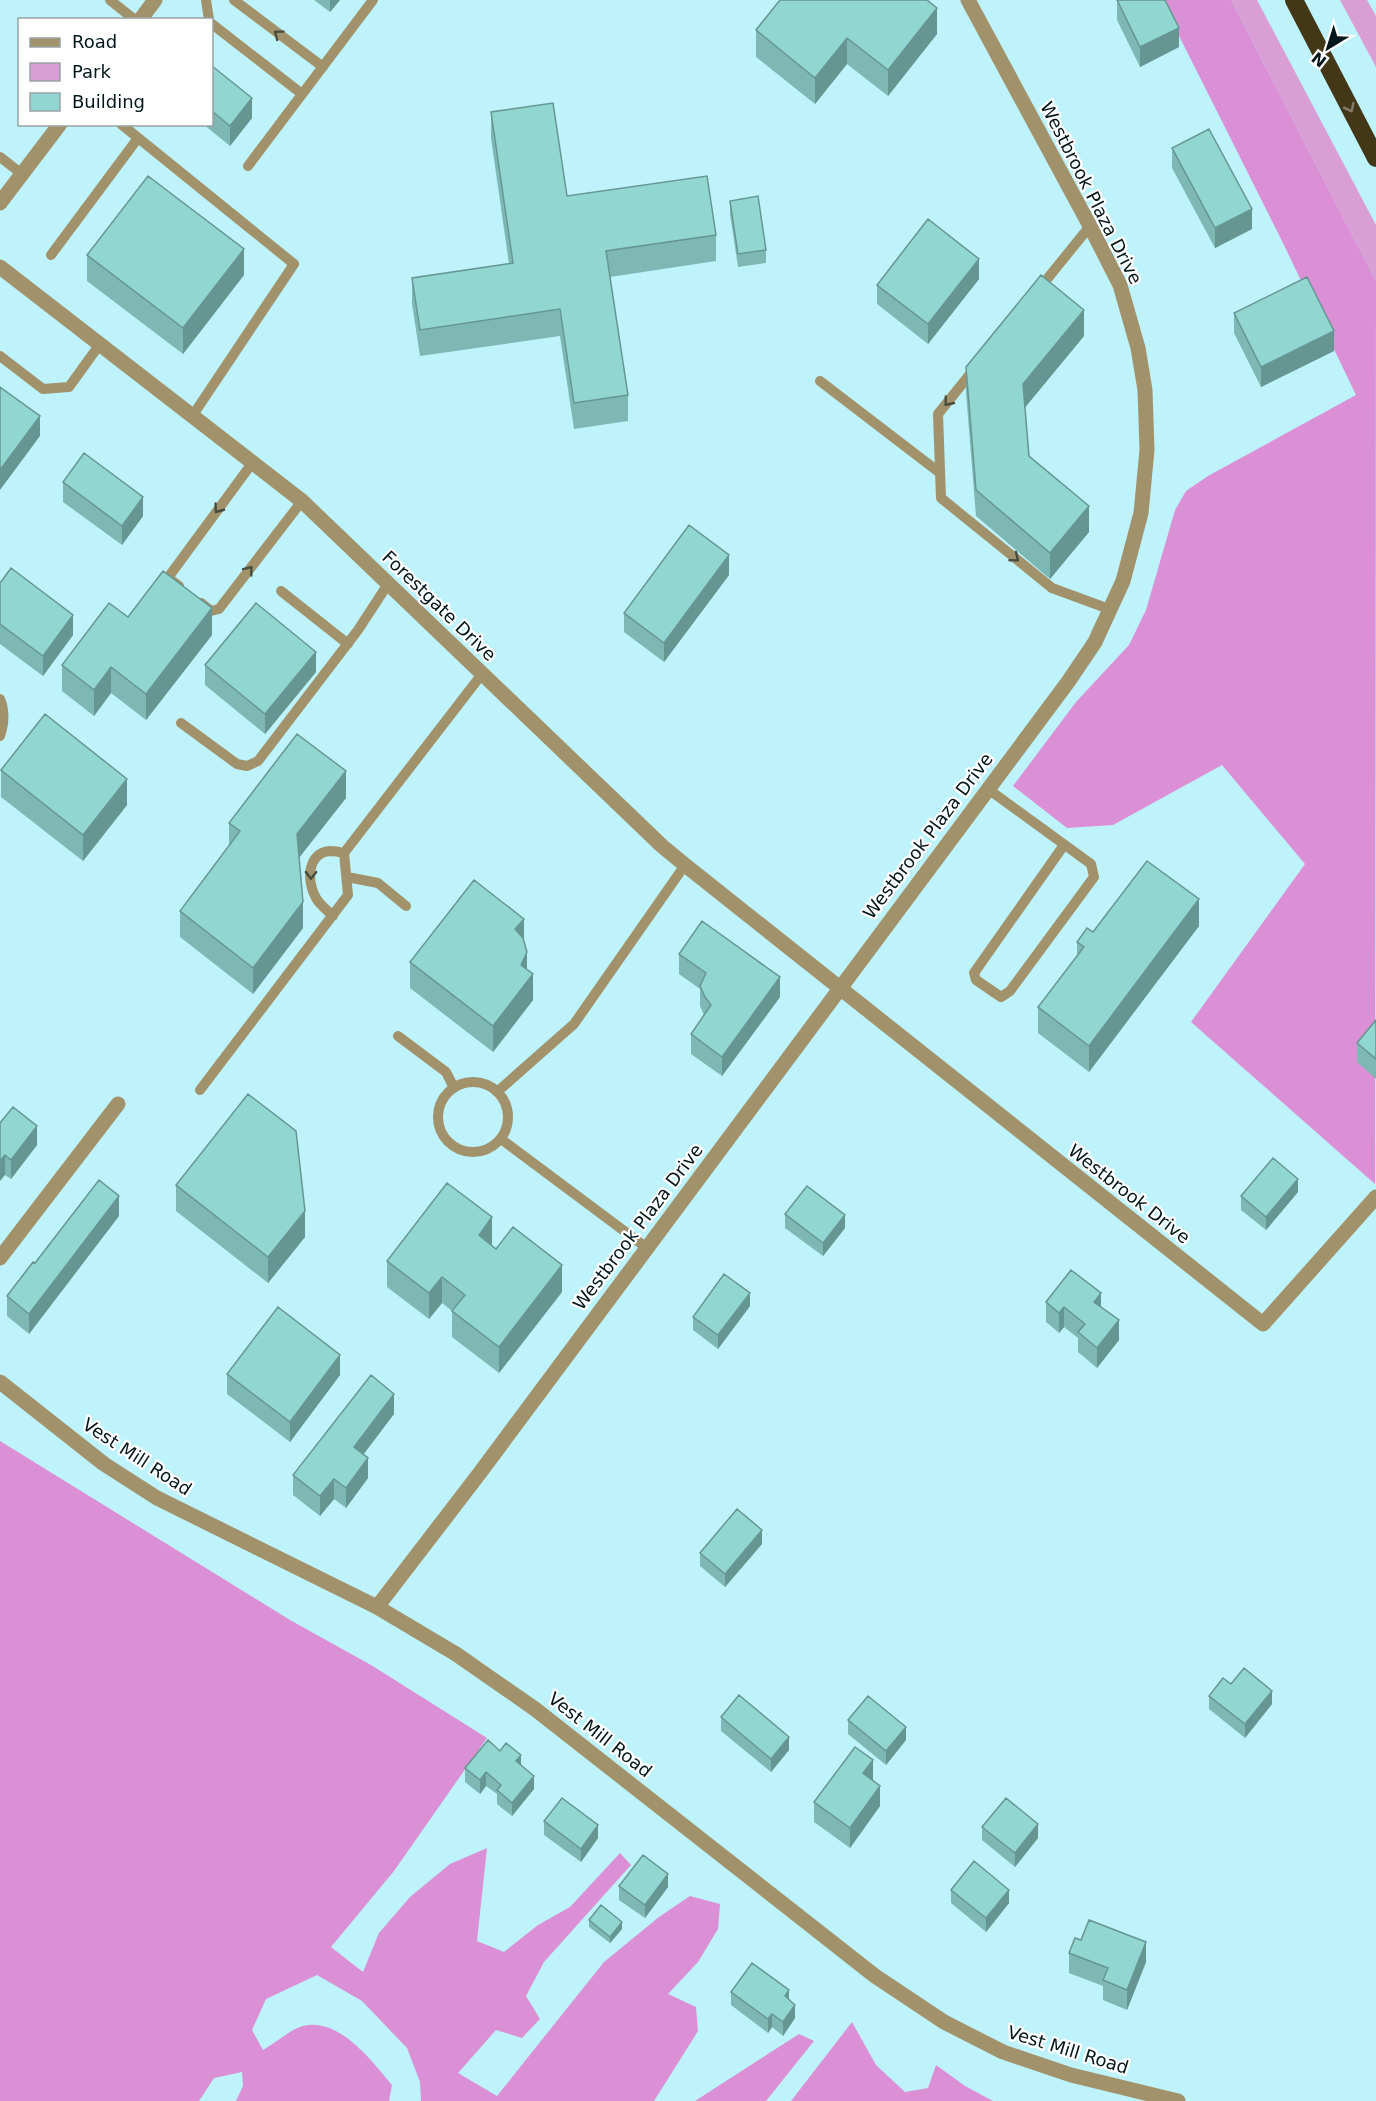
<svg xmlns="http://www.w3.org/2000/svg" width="1376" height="2101" font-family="'DejaVu Sans',sans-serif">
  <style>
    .green { fill: #d99ed3 }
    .forest { fill: #db90d5 }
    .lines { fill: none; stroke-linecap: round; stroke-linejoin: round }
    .lane { stroke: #a1926b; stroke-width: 10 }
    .street { stroke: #a1926b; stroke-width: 15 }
    .highway { stroke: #423717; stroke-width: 18 }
    .wall { fill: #7eb8b4 }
    .shaded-wall { fill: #669692 }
    .building { fill: #92d6d1; stroke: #669692; stroke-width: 1.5 }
    .oneway { stroke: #484e3f }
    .oneway2 { stroke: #847d68 }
    .labels { text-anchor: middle; stroke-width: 4.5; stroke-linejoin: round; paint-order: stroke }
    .street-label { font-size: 18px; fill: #00161b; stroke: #fff }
  </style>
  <rect width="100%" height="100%" fill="#bef3fc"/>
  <path class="green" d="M1231,0h26l111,210 8,15v56z
    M1340,0h27l9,16v51z"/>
  <path class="forest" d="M1161,0h70l145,281 -1,903 -184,-162 114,-158 -83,-99 -109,60 -46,3 -54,-42 63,-84 53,-57 17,-35 29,-100 11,-19 22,-15 148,-81 -74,-154z
    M0,1441l290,179 81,45 116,73 -93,133 -63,76 32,25 16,-39 31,-36 40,-33 37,-16 -10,93 27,11 34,-27 32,-18 50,-54 11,12 -87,97 -18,34 14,23 -18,19 -26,-8 -38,43 39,23 107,-134 55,-45 31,-21 30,8 -2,25 -20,33 -30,32 28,13 2,24 -44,70h-233l-1,-19 -13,-34 -45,-47 -45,-26 -51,24 -14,31 11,20c11,-6 28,-21 40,-24 36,-9 69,35 89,59l-3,16h-153l7,-15 -1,-14 -28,6 -15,23h-199z
    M852,2022l24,43 29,27 23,-4 8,-23 29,21 28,15h-202z
    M799,2034l15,7 -48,60h-71z"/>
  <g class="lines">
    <path class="lane" d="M110,0l25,20
      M206,0l3,20
      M234,0l89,67
      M212,24l90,70
      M121,124l173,140 -101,151
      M0,157l22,17
      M248,166l125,-166
      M51,255l87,-117
      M1039,289l51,-63
      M0,356l43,33 26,-2 31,-43
      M975,368l-37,46 3,84 111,90 57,21
      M820,381l120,92
      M179,586l-8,-6 -1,-5 83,-113
      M281,591l67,53
      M201,603l10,8 8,-2 83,-108
      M0,699c5,12 4,25 0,37
      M181,723l56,41 10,2 11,-5 100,-131 30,-46
      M988,789l103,75 3,13 -84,114 -9,6 -25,-17 -2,-7 90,-128
      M347,877l31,6 28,23
      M333,916c-6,-6 -13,-11 -17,-18 -9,-15 -10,-45 14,-47 4,0 10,1 14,2
      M398,1036l48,36 8,16
      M438 1117a35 35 0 1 1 70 0a35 35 0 1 1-70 0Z
      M200,1090l148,-195 -4,-42 138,-179
      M497,1092l77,-68 111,-159
      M501,1139l146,109"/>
    <path class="street" d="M140,20l15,-20
      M0,203l60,-79
      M0,267l302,234 360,345 23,19 578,459 113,-127
      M0,1258l118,-154
      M0,1382l104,82 53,34 220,109 79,47 79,55 340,267 69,46 59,30 68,23 107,26
      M377,1607l102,-133 589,-792 27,-40 28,-61 18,-68 6,-63 -2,-60 -7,-42 -18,-63 -30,-59 -122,-226"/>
    <path class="highway" d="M1294,0l82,158"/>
  </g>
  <path class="wall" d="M314,0h26l-10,12z
    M1117,0l62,47 -39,20 -23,-47z
    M756,30l181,4 -49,62 -41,-32 -32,40 -59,-47z
    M212,66l40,52 -22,28 -27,-22h9z
    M491,112l76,84 149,39v26l-106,16 18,118v26l-54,8 -14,-93 -140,20 -8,-52v-26l97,-14 -18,-126z
    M1172,148l80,81 -37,19 -43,-80z
    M730,201l36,49v13l-28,4 -8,-53z
    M87,255l157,20 -61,79 -96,-73z
    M979,279l-51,65 -51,-40v-19z
    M1234,313l100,38 -73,36 -27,-54z
    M1084,336l-59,71 4,49 60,76 -39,47 -74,-63 -10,-123v-26z
    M63,482l80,34 -21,29 -59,-43z
    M729,575l-65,87 -40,-30v-19z
    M0,583l73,52 -30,41 -43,-32z
    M128,617l84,18 -66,85 -35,-27 -17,23 -32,-25v-26z
    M205,665l111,7 -51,62 -60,-49z
    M1,770l126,35 -44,56 -82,-64z
    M346,798l-47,60 4,70 -50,66 -73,-57v-26l49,-65v-23z
    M1199,926l-110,146 -51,-39v-26l39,-52v-13l16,-10z
    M524,941l3,28 6,31 -40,52 -83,-64v-26z
    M679,954l101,43 -58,79 -31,-22v-20l13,-19 -4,-9v-17l-21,-15z
    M1376,1020v59l-19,-17v-19z
    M0,1123l37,22 -26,34 -6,-4z
    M176,1185l129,52 -37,46 -92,-72z
    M1298,1192l-32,38 -25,-20v-14z
    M785,1214l60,14 -22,28 -38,-28z
    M119,1216l-90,118 -22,-18v-20l28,-33z
    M492,1244l-1,1 5,4 66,43 -63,81 -47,-36v-26l-10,-8 -13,16 -42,-32v-26z
    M1046,1302l55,4 18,34 -22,28 -19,-16v-14l-14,-11 -5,6 -13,-11z
    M750,1306l-32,43 -25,-19v-13z
    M227,1374l113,1 -50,67 -63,-48z
    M394,1414l-31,40 5,24 -22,30 -12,-9 -14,17 -27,-21v-20z
    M762,1544l-37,43 -25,-21v-13z
    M1209,1696l63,8 -27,34 -36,-29z
    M721,1717l68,33 -18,22 -50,-41z
    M848,1720l58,20 -20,25 -38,-31z
    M500,1751l21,14 13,24 -22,27 -15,-12v-10l-11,-8 -6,8 -15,-12v-14z
    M872,1780l8,26 -30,42 -36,-26v-20l59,-22z
    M544,1821l54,17 -17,24 -37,-27z
    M982,1827l56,11 -23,29 -33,-27z
    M619,1886l49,1 -23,31 -26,-18z
    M951,1890l58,13 -23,29 -35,-29z
    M589,1920l33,9 -12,14 -21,-16z
    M1069,1953l77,9 -19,48 -24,-10v-14l-34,-13z
    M731,1992l58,8 6,18 -12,18 -11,-9 -4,6 -37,-28z"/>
  <path class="shaded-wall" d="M330,0h10l-10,12z
    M937,8v26l-49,62v-26z
    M1179,28v19l-39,20v-20z
    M847,38v26l-32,40v-26z
    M252,98v20l-22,28v-20z
    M1252,209v20l-37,19v-20z
    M244,249v26l-61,79v-26z
    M979,259v20l-51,65v-20z
    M1084,310v26l-61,74v-26z
    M1334,331v20l-73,36v-20z
    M40,416v20l-40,54v-20z
    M143,497v19l-21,29v-19z
    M1089,506v26l-39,47v-26z
    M729,555v20l-65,87v-19z
    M212,608v27l-66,85v-26z
    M73,615v20l-30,41v-20z
    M316,652v20l-51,62v-20z
    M111,667v26l-17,23v-26z
    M346,771v27l-49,62v-26z
    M127,779v26l-44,56v-26z
    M1199,899v27l-110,146v-26z
    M303,902v26l-50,66v-26z
    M524,919v26l-9,-16z
    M527,952v26l6,-4v26l-40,52v-26z
    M780,977v20l-58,79v-19z
    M37,1126v19l-26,34v-19z
    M5,1155v20l-5,6v-20z
    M1298,1179v13l-32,38v-13z
    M119,1196v20l-90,118v-20z
    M305,1211v26l-37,46v-26z
    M845,1215v13l-22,28v-13z
    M492,1217v27l-13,17v-26z
    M562,1265v27l-63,81v-26z
    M442,1277v26l-13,16v-26z
    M750,1293v13l-32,43v-14z
    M1101,1293v20l-7,-11z
    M1064,1307v20l-5,6v-20z
    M1119,1320v20l-22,28v-20z
    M340,1355v20l-50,67v-20z
    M394,1394v20l-40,53v-20z
    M368,1458v20l-22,30v-20z
    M334,1479v20l-14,17v-20z
    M762,1530v14l-37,43v-13z
    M1272,1691v13l-27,34v-14z
    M906,1727v13l-20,25v-14z
    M789,1737v13l-18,22v-13z
    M521,1755v14l-5,-8z
    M873,1760v20l-10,13v-20z
    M486,1772v14l-6,8v-14z
    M534,1776v13l-22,27v-13z
    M880,1786v20l-30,42v-20z
    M1038,1824v14l-23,29v-14z
    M598,1825v13l-17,24v-13z
    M668,1874v13l-23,31v-13z
    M1009,1890v13l-23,29v-14z
    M622,1922v7l-12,14v-6z
    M1146,1942v20l-19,48v-20z
    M789,1990v14l-4,-8z
    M795,2005v13l-12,18v-14z
    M772,2014v13l-4,6v-14z"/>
  <path class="building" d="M780,0h147l10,8 -49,62 -41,-32 -32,40 -59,-48z
    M1117,0h48l14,28 -39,19z
    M212,66l40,32 -22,28 -18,-15z
    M553,103l14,93 140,-20 9,59 -110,16 22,144 -54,8 -14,-94 -140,21 -8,-52 101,-15 -22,-151z
    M1209,129l43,80 -37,19 -43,-80z
    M148,176l96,73 -61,79 -96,-73z
    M758,196l8,54 -28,4 -8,-53z
    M928,219l51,40 -51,65 -51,-39z
    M1041,275l43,35 -61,74 6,72 60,50 -39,47 -74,-63 -10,-123z
    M1307,277l27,54 -73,36 -27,-54z
    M0,387l40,29 -40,54z
    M84,453l59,44 -21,29 -59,-44z
    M689,525l40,30 -65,88 -40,-30z
    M11,568l62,47 -30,41 -43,-32v-41z
    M163,571l49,37 -66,86 -35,-27 -17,23 -32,-25 47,-62 19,14z
    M256,603l60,49 -51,62 -60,-49z
    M45,714l82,65 -44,56 -82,-65z
    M297,734l49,37 -49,63 6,68 -50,66 -73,-57 60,-80 -11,-8z
    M1147,861l52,38 -110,147 -51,-39 46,-60 -7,-5 10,-14 6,4z
    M474,880l50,39 -9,10 8,9 4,14 -6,13 12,9 -40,52 -83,-64z
    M702,921l78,56 -58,80 -31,-23 20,-29 -6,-8 -5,-11 6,-13 -27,-19z
    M1376,1020v39l-19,-16z
    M248,1094l48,37 9,80 -37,46 -92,-72z
    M13,1107l24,19 -26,34 -6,-5 -5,6v-38z
    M1273,1158l25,21 -32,38 -25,-21z
    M99,1180l20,16 -90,118 -22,-18 26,-34 2,1z
    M447,1183l45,34 -13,18 17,14 17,-22 49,38 -63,82 -47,-36 13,-16 -23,-18 -13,16 -42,-32z
    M807,1186l38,29 -22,28 -38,-29z
    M1071,1270l30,23 -7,9 25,18 -22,28 -19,-16 7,-8 -21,-17 -5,6 -13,-11z
    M724,1274l26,19 -32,42 -25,-18z
    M278,1307l62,48 -50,67 -63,-48z
    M371,1375l23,19 -40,53 14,11 -22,30 -12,-9 -14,17 -27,-21z
    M737,1509l25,21 -37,44 -25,-21z
    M1244,1668l28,23 -27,33 -36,-28 14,-18 8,6z
    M739,1695l50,42 -18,22 -50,-42z
    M868,1696l38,31 -20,24 -38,-31z
    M488,1740l12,11 6,-8 15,12 -5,6 18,15 -22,27 -15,-13 4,-5 -15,-13 -6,8 -15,-12z
    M855,1747l18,13 -10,13 17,13 -30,42 -36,-26z
    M562,1798l36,27 -17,24 -37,-28z
    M1006,1798l32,26 -23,29 -33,-26z
    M643,1855l25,19 -23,31 -26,-19z
    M974,1861l35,29 -23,28 -35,-28z
    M601,1905l21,17 -12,15 -21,-17z
    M1089,1920l57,22 -19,48 -24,-10 5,-12 -39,-15 6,-15 6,2z
    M752,1963l37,27 -4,6 10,9 -12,17 -11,-8 -4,5 -37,-27z"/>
  <defs><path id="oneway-chevron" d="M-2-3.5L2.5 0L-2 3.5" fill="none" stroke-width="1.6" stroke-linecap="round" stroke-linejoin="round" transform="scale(1.5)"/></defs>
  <g class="oneway">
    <use href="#oneway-chevron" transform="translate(278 34) rotate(-143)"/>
    <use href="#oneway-chevron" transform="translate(948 402) rotate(129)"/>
    <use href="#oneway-chevron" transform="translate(218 509) rotate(127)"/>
    <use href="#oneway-chevron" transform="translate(1015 558) rotate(39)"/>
    <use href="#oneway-chevron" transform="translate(249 570) rotate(-52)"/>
    <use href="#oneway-chevron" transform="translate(311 875) rotate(91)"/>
  </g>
  <use class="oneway2" href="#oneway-chevron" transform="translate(1350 108) rotate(63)"/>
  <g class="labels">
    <g class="street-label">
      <text transform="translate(1091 193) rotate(63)" y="6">Westbrook Plaza Drive</text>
      <text transform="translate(439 606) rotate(44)" y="6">Forestgate Drive</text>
      <text transform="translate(928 836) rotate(-53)" y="6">Westbrook Plaza Drive</text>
      <text transform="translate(1129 1194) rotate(38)" y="6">Westbrook Drive</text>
      <text transform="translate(638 1227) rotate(-53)" y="6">Westbrook Plaza Drive</text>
      <text transform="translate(137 1457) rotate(33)" y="6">Vest Mill Road</text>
      <text transform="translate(600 1735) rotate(38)" y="6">Vest Mill Road</text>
      <text transform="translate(1068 2050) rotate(17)" y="6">Vest Mill Road</text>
    </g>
  </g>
  <rect x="18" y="18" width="195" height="108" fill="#ffffff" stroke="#99a2a4" stroke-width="1.5"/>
  <rect x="30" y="38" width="30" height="9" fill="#a1926b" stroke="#99a2a4" stroke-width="1.5"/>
  <text x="72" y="48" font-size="18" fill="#00161b">Road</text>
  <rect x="30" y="63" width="30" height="18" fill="#d99ed3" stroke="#99a2a4" stroke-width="1.5"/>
  <text x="72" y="78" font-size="18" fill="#00161b">Park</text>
  <rect x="30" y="93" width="30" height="18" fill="#92d6d1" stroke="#99a2a4" stroke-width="1.5"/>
  <text x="72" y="108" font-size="18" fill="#00161b">Building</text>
  <g transform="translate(1328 48) rotate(218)" stroke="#ffffff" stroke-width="4.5" paint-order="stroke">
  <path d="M0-4.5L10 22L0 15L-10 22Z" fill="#00161b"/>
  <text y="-9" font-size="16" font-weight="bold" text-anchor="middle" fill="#00161b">N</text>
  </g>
</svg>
